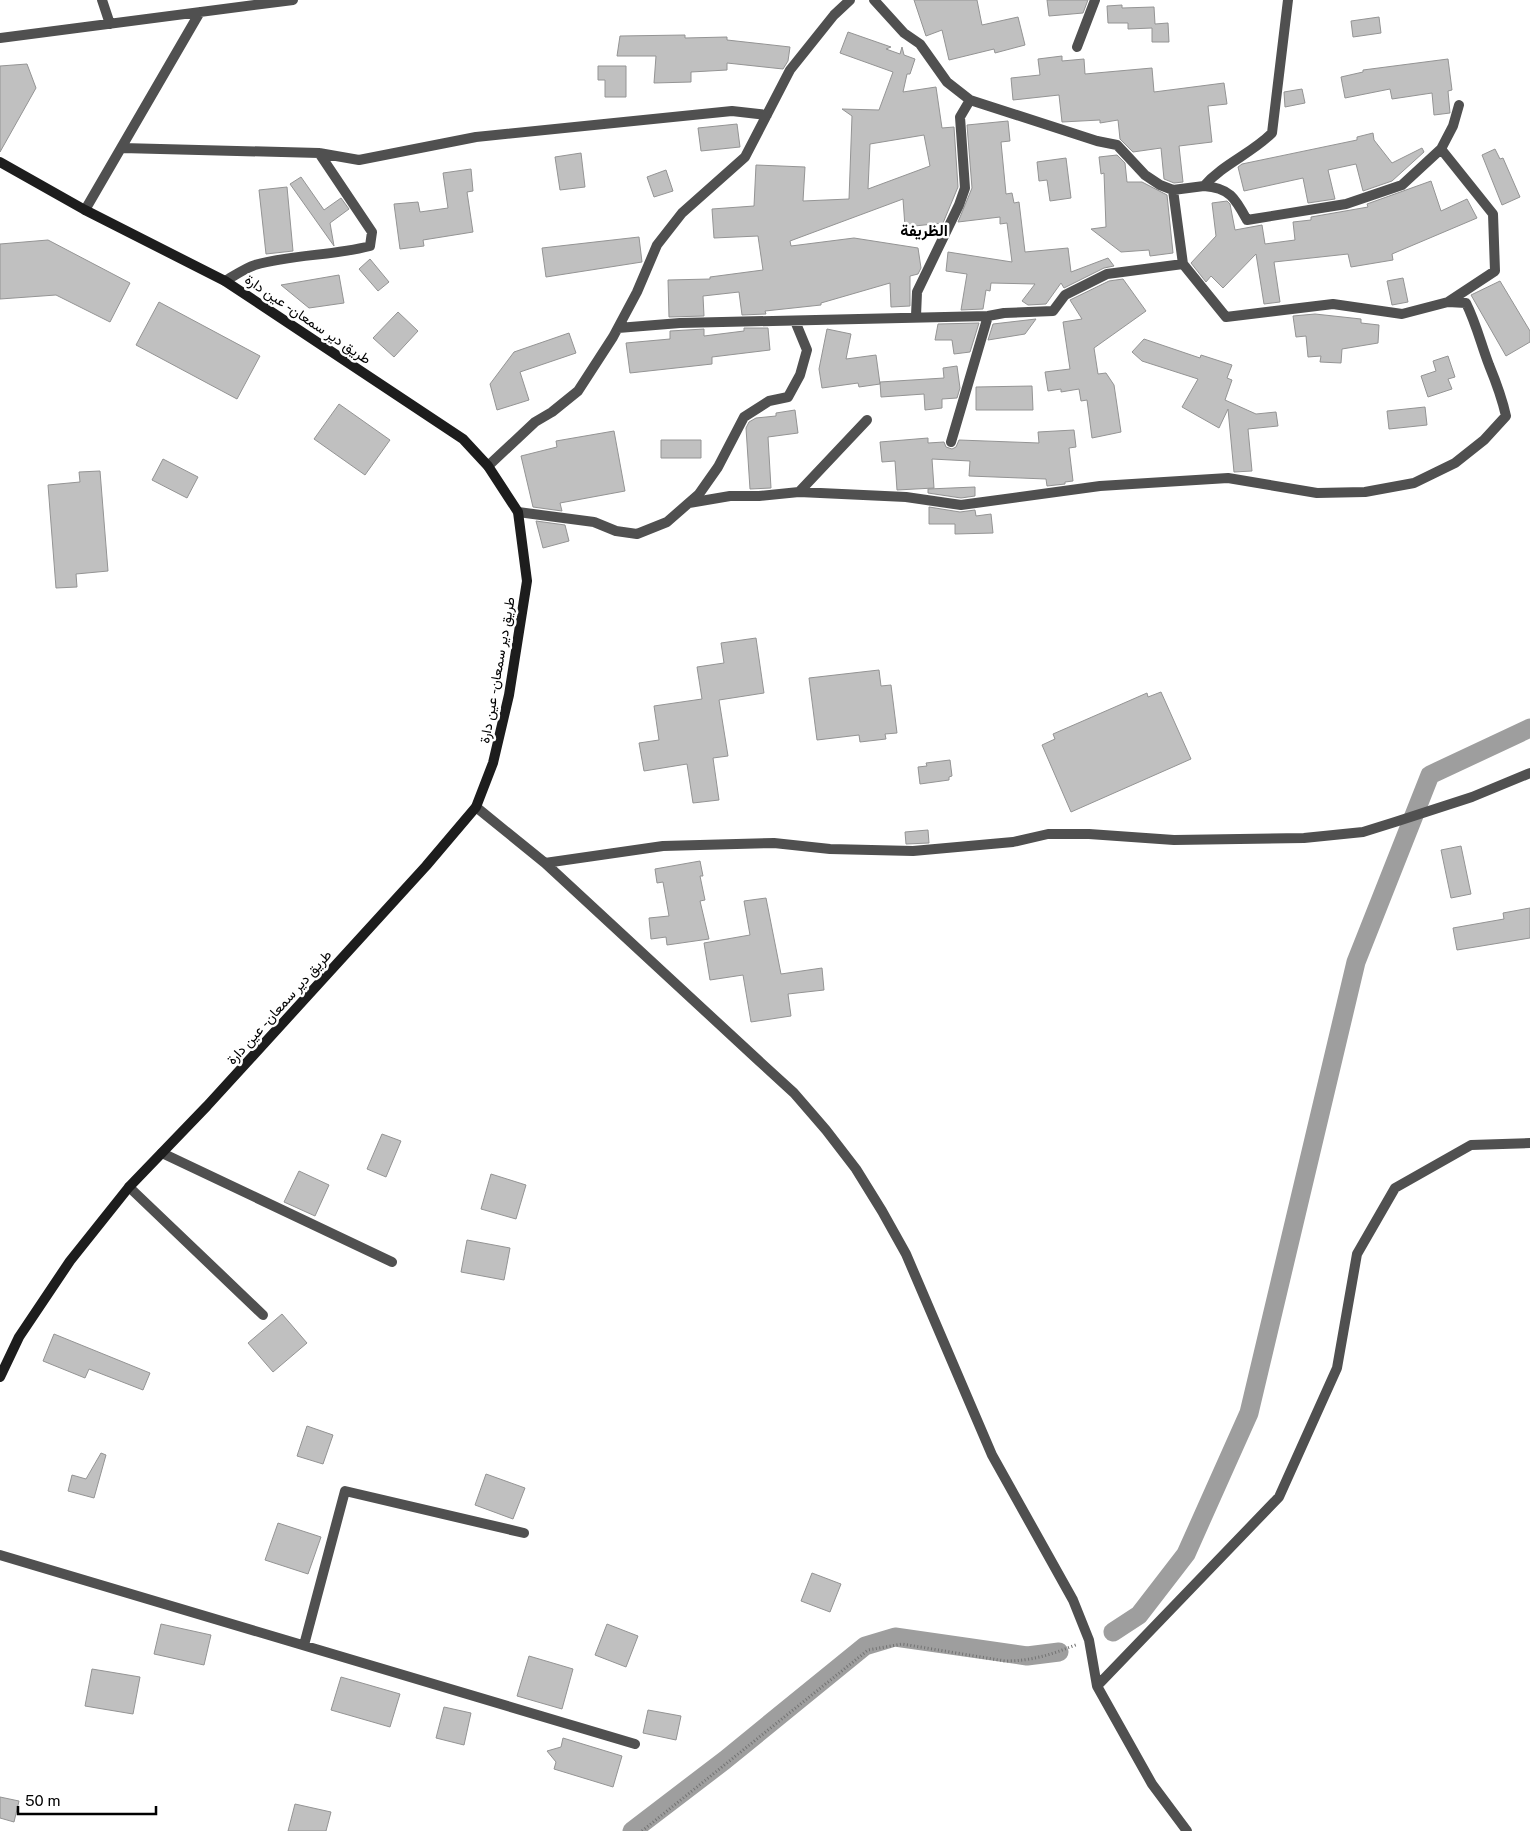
<svg xmlns="http://www.w3.org/2000/svg" width="1530" height="1831" font-family="'Public Sans',Vazirmatn,sans-serif">
  <style>
    .lines { fill: none; stroke-linecap: round; stroke-linejoin: round }
    .canal { stroke: #9e9e9e; stroke-width: 19 }
    .building { fill: #c0c0c0; stroke: #949494; fill-rule: evenodd }
    .path { stroke: #727272; stroke-width: 3; stroke-dasharray: 1 2.5; stroke-linecap: butt }
    .street { stroke: #505050; stroke-width: 10 }
    .secondary { stroke: #1d1d1d; stroke-width: 10 }
    .labels { text-anchor: middle; stroke-width: 5; stroke-linejoin: round; paint-order: stroke }
    .street-label { font-size: 14px; fill: #000; stroke: #fff }
    .quarter-label { font-size: 16px; font-weight: bold; fill: #000; stroke: #fff }
  </style>
  <rect width="100%" height="100%" fill="#fff"/>
  <g class="lines">
    <path class="canal" d="M1113,1632l26,-17 47,-61 63,-141 107,-451 74,-187 100,-47
      M632,1831l93,-71 140,-114 30,-9 132,19 32,-4"/>
  </g>
  <path class="building" d="M914,0h63l5,25 36,-8 7,28 -30,8 -1,-4 -45,11 -7,-30 -16,6z
    M1047,0h41l-5,13 -34,3z
    M1122,5v3l32,-1 1,17 13,-1 1,19h-17v-14l-24,1v-6h-20l-1,-17z
    M1379,17l2,16 -28,4 -2,-16z
    M848,32l43,15 -5,2 14,5 2,-7 2,8 11,4 -5,15h-3l-4,18 33,-5 6,41 12,-1 4,60 -15,36 -38,4 -2,-28 -113,42 1,5 63,-8 64,10 3,20 -3,6 -8,2v30l-19,1 -1,-24 -69,20v2l-56,6 1,3 -24,1 -3,-23 -36,4 1,20 -35,1 -1,-37 42,-1v-2l53,-7 -5,-34 -44,2 -2,-29 42,-3 2,-41 49,2 -2,34 46,-2 3,-83 -10,-7 37,1 14,-38 -53,-19zM924,135l6,31 -62,23 2,-45z
    M685,35v3l42,-1v3l63,7 -2,14 -5,8 -56,-6v7l-36,2v10l-37,1 2,-27h-39l3,-20z
    M1062,56v5l22,-2 1,15 67,-6 2,24 70,-9 3,21 -19,2 4,36 -33,4 4,36 -9,1 -10,-4 -3,-31 -28,4 -13,-13 -2,-19 -18,3v-3l-38,2 -3,-27 -46,5 -2,-22 29,-3 -2,-16z
    M1448,59l4,31 -4,1 2,22 -16,2 -2,-22 -40,6 -2,-10 -45,9 -4,-21 22,-5v-2z
    M27,64l9,24 -36,64v-86z
    M598,66h28v31h-21v-17h-7z
    M1302,89l3,14 -20,4 -1,-15z
    M1008,121l2,20 -9,1 5,52 6,-1 2,10 5,-1 6,50 43,-4 3,24 37,-14 6,8 -10,2 -40,20 -3,-5 -15,21 -18,1 -6,-4 13,-17 -44,-1 -1,8 -4,-1 -3,19 -22,1 6,-36 -21,-3 2,-19 64,10 -5,-39 -7,1v-7l-42,5 14,-34 -5,-63z
    M737,124l3,23 -39,4 -3,-23z
    M1373,133l1,7 18,23 30,-15 2,4 -32,29 -29,10 -7,-27 -28,6 7,29 -27,4 -5,-25 -59,13 -6,-24 4,-3 115,-24v-3z
    M1495,149l5,10 3,-1 17,39 -18,8 -20,-50z
    M581,153l4,34 -25,3 -5,-33z
    M1117,155l8,8 2,19h15l25,13 6,58 -23,3 -1,-6 -28,2 -30,-23 15,-2 -2,-54 -3,1 -2,-17z
    M1066,158l5,40 -21,3 -3,-21 -8,1 -2,-19z
    M471,169l2,22 -6,1 6,40 -50,8 1,6 -24,3 -6,-45 24,-2 2,10 28,-4 -5,-35z
    M666,170l7,21 -19,6 -7,-20z
    M301,177l23,33 17,-12 8,11 -19,14 4,23 -44,-62z
    M1431,181l10,30 26,-12 10,19 -85,36 1,6 -42,7 -3,-13 -74,8 6,40 -16,2 -8,-50 -33,34 -12,-12 -5,6 -15,-19 25,-27 -4,-33 15,-2 3,3 5,26 27,-5 3,19 30,-4 -2,-18 18,-2v-3l57,-10 -1,-3z
    M287,187l6,64 -27,3 -7,-64z
    M639,237l3,25 -96,15 -4,-29z
    M48,240l82,43 -20,39 -54,-27 -56,4v-55z
    M370,259l19,23 -11,9 -19,-22z
    M339,275l5,28 -35,5 -28,-23z
    M1403,278l5,24 -16,3 -5,-24z
    M1123,279l23,32 -52,37 4,26 8,-1 8,12 7,47 -29,6 -5,-38 -6,1 -2,-12 -18,3v-3l-13,2 -3,-19 25,-3 -7,-47 19,-3 -12,-19 39,-19z
    M1500,281l30,50v11l-24,14 -35,-61z
    M159,302l101,54 -23,43 -101,-54z
    M398,312l20,19 -24,26 -21,-19z
    M1315,314l46,5v4l18,2 -1,18 -36,6 -1,14 -21,-1 1,-6 -13,1 -2,-21 -10,1 -3,-21z
    M1036,319l-11,15 -37,6 5,-16z
    M979,323l-9,29 -16,2 -2,-14h-17l3,-16z
    M744,328h24l2,22 -58,7v7l-82,9 -4,-30 44,-4v-8l34,-2v7l40,-5z
    M827,329l24,5 -5,25 30,-4 4,29 -21,3 -1,-4 -36,5 -3,-19z
    M569,333l7,20 -56,19 9,28 -32,10 -7,-26 24,-32z
    M1144,339l56,19 1,-3 31,10 -5,13 5,2 -7,20 31,14 20,-2 2,14 -30,3 4,42 -18,1 -6,-63 -9,19 -37,-21 16,-28 -56,-18 -10,-9z
    M1448,356l7,21 -7,2 4,10 -24,8 -7,-21 15,-5 -3,-10z
    M957,366l3,22 -3,10 -15,1v9l-17,2 -1,-16 -43,3 -1,-15 64,-4 -1,-10z
    M1032,386l1,24h-57v-23z
    M339,404l51,36 -25,35 -51,-36z
    M1425,407l2,18 -38,4 -2,-18z
    M795,410l3,23 -30,4 3,51 -21,1 -4,-61 3,-6 7,-4 20,-2v-3z
    M1074,430l2,17 -7,1 4,33 -8,1v2l-18,2 -1,-7 -77,-3 1,-15 -38,-2 2,29 -37,2 -2,-29 -13,1 -2,-20 48,-4v5l16,-1 2,5 6,2 4,-2 3,-7 80,3 -1,-11z
    M614,431l11,60 -65,12 2,8 -29,-4 -12,-51 36,-9 -1,-6z
    M661,440h40v18h-40z
    M163,459l35,18 -11,21 -35,-18z
    M100,471l8,100 -32,3 1,13 -21,1 -8,-103 32,-3 -1,-10z
    M975,487v9l-14,2 -33,-5v-4z
    M929,507l31,5 15,-2 1,6 15,-2 2,19 -38,1v-10h-26z
    M536,521l29,4 4,16 -26,7z
    M756,638l8,55 -45,7 9,56 -15,2 6,42 -26,3 -6,-39 -43,7 -5,-28 20,-3 -5,-34 48,-7 -5,-32 27,-4 -3,-20z
    M879,670l2,16 10,-1 6,48 -12,1 1,5 -26,3 -1,-7 -42,5 -8,-62z
    M1161,692l30,67 -120,53 -29,-67 13,-6 -2,-5 94,-41 1,4z
    M950,760l2,16 -3,1v3l-29,4 -2,-17 9,-1 -1,-3z
    M928,830l1,13 -23,1 -1,-12z
    M1461,846l10,48 -20,4 -10,-48z
    M700,861l3,15h-3l5,24 -5,1 9,38 -42,6 -1,-8 -15,2 -2,-21 20,-2 -6,-34 -6,1 -2,-14z
    M766,898l15,76 41,-6 2,22 -36,4 3,22 -40,6 -8,-47 -33,5 -6,-37 46,-8 -6,-34z
    M1530,908v30l-73,12 -4,-22 51,-9 -1,-6z
    M382,1134l19,7 -15,36 -19,-8z
    M299,1171l30,14 -14,31 -31,-14z
    M491,1174l35,11 -10,34 -35,-10z
    M467,1240l43,8 -6,32 -43,-8z
    M282,1314l25,29 -34,29 -25,-29z
    M54,1334l96,39 -7,17 -54,-21 -4,9 -42,-17z
    M307,1426l26,9 -10,29 -26,-8z
    M101,1453l5,2 -12,43 -26,-7 4,-16 14,4z
    M486,1474l39,14 -12,31 -38,-14z
    M278,1523l43,14 -13,37 -43,-14z
    M812,1573l29,11 -11,28 -29,-11z
    M161,1624l50,11 -7,30 -50,-11z
    M607,1624l31,12 -12,31 -31,-12z
    M529,1656l44,13 -11,40 -45,-13z
    M92,1669l48,8 -7,37 -48,-8z
    M341,1677l59,17 -10,33 -59,-17z
    M444,1707l27,6 -7,32 -28,-7z
    M648,1710l33,6 -5,24 -33,-7z
    M563,1738l59,18 -9,31 -59,-18 2,-7 -9,-11 14,-4z
    M0,1797l19,4 -5,21 -14,-4z
    M295,1804l36,8 -5,19h-38z"/>
  <g class="lines">
    <path class="path" d="M642,1831l226,-181 34,-6 103,17c28,0 48,-7 73,-17"/>
    <path class="street" d="M102,0l8,24
      M874,0l30,33 16,11 27,38 23,18 127,41 20,4 28,30 15,10 13,5 31,-4
      M1288,0l-16,133c-21,21 -49,31 -68,53 26,2 31,12 43,34l99,-16 56,-19 39,-36 12,-23 6,-21
      M0,38l293,-38
      M1077,47l18,-47
      M122,148l197,5 40,7 117,-23 256,-26 35,4
      M1173,190l10,74 43,53 107,-13 69,10 46,-12 47,-31 -2,-57 -52,-65
      M85,210l115,-198
      M225,281c9,-5 20,-13 30,-16 38,-11 77,-9 115,-19l2,-14 -53,-79
      M916,316l1,-24 42,-87 6,-17 -5,-71 10,-17
      M618,328l62,-5 308,-7 16,-3 49,-2 12,-16 42,-21 76,-10
      M951,442l37,-126
      M488,466l47,-44 17,-10 26,-21 35,-54 24,-45 20,-47 25,-32 63,-56 45,-87 44,-55 16,-15
      M799,492l68,-72
      M689,503l41,-7h29l40,-4 107,5 55,8 139,-19 128,-8 89,15 48,-1 49,-9 41,-20 29,-23 22,-24c-4,-18 -10,-34 -17,-51 -8,-21 -13,-42 -23,-62l-18,-1
      M518,512l76,10 22,9 21,3 30,-12 32,-28 19,-27 26,-50 25,-16 19,-4 12,-22 7,-25 -12,-29
      M476,807l69,56 213,197 36,33 32,37 30,39 26,42 24,43 86,201 81,145 16,40 8,46 55,98 35,47
      M545,863l118,-17 111,-3 56,6 83,2 100,-9 35,-8h41l85,6 130,-2 59,-6 32,-10 77,-25 58,-24
      M162,1153l230,109
      M129,1187l134,128
      M0,1555l635,189
      M304,1645l41,-154 179,42
      M1097,1686l182,-189 58,-129 20,-114 38,-66 76,-43 59,-2"/>
    <path class="secondary" d="M0,162l85,48 140,71 238,158 25,27 30,46 9,69 -18,114 -16,68 -17,44 -50,59 -219,240 -78,81 -59,74 -51,76 -19,40"/>
  </g>
  <g class="labels">
    <g class="street-label">
      <text transform="translate(308 319) rotate(34)" y="5">طريق دير سمعان - عين دارة</text>
      <text transform="translate(497 670) rotate(-80)" y="5">طريق دير سمعان - عين دارة</text>
      <text transform="translate(279 1007) rotate(-48)" y="5">طريق دير سمعان - عين دارة</text>
    </g>
    <g class="quarter-label">
      <text x="924" y="236">الظريفة</text>
    </g>
  </g>
  <path d="M18 1806v8h138v-8" fill="none" stroke="#000000" stroke-width="2.5"/>
  <text x="25" y="1806" font-size="15" fill="#000000" stroke="#ffffff" stroke-width="4" paint-order="stroke">50 m</text>
</svg>
